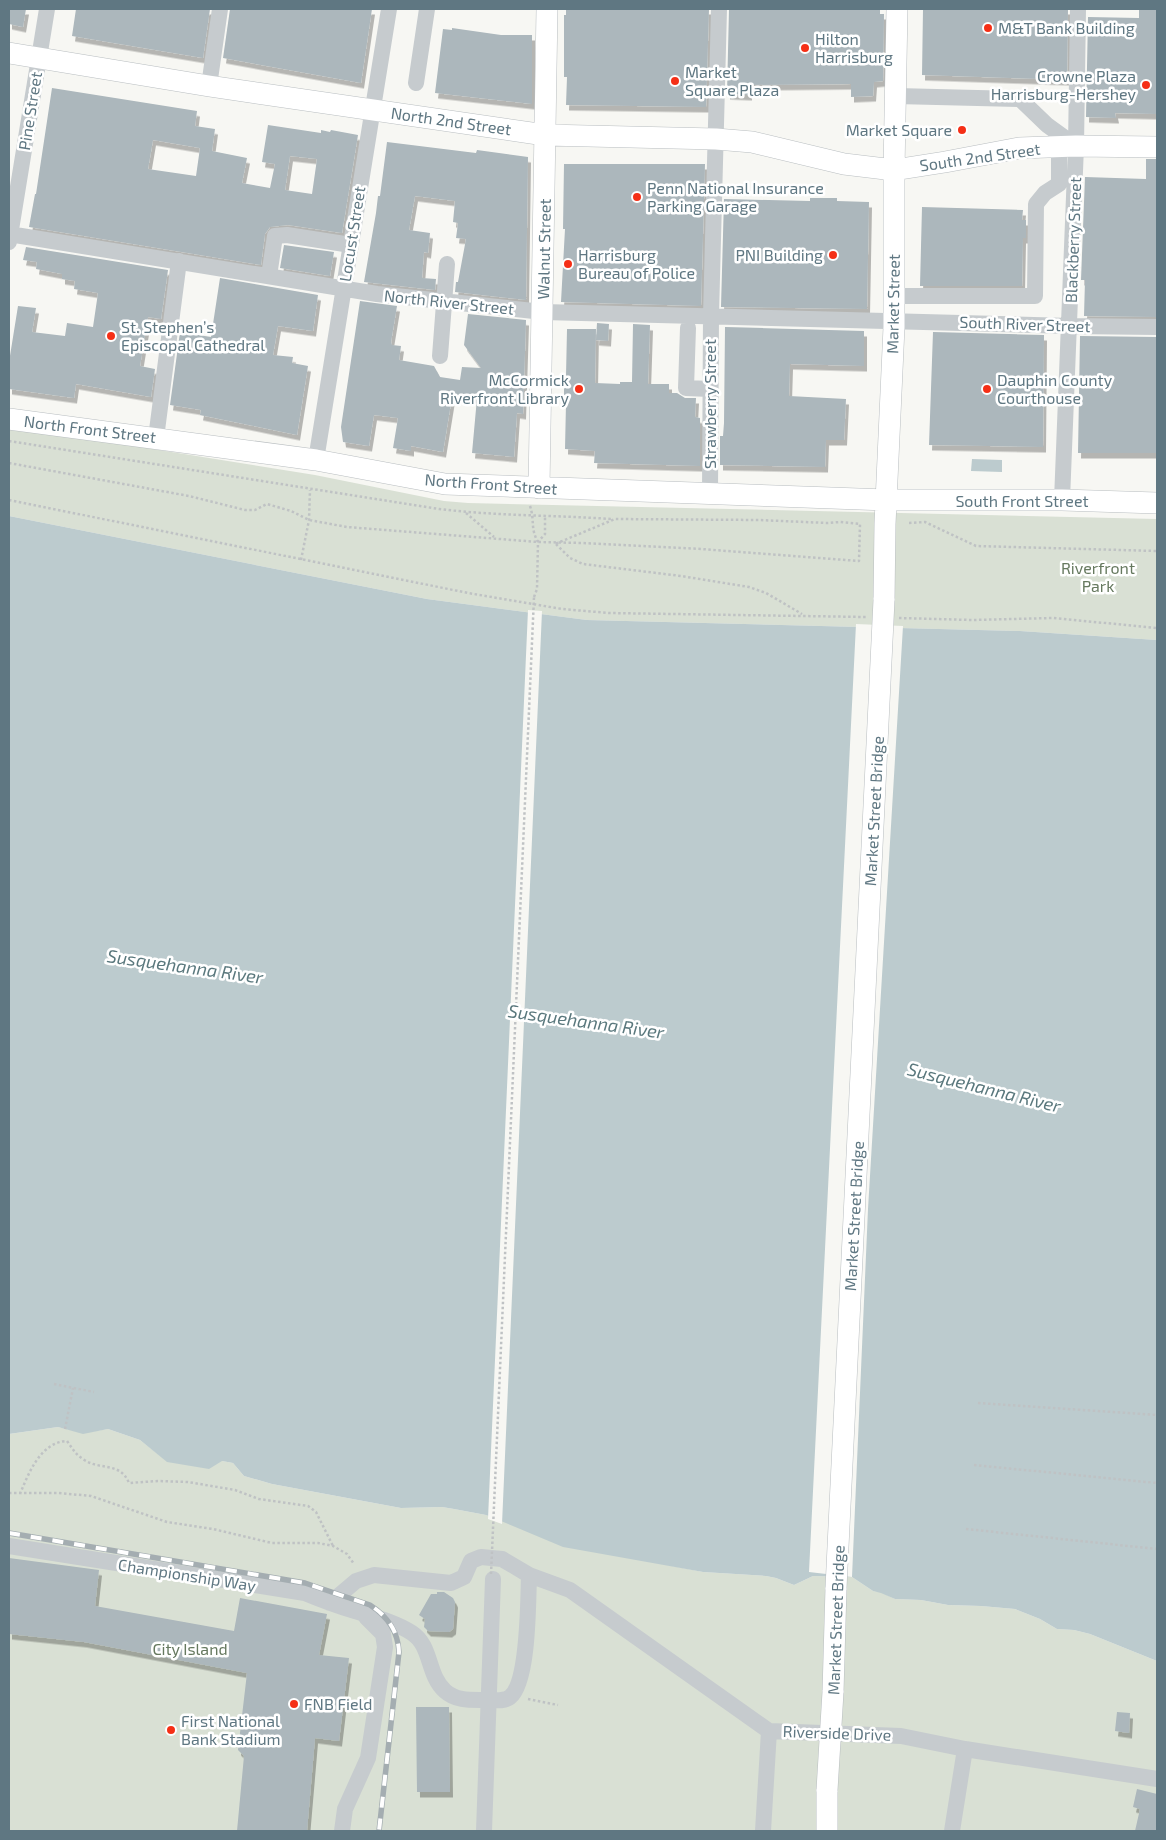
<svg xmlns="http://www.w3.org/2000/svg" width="1166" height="1840" font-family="'Exo 2',sans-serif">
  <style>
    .green { fill: #d9e0d4 }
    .water { fill: #bccbce }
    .pier { fill: #f7f7f3 }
    .building { fill: #acb7bc; fill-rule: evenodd; filter: url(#shadow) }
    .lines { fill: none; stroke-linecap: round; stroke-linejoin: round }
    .major-casing { stroke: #b9bec1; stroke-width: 22 }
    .path { stroke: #bfc2c4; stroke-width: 2.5; stroke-dasharray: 2.5 2.5; stroke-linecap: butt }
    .minor { stroke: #c6cbce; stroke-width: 16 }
    .major { stroke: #fff; stroke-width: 21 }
    .rail-casing { stroke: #a4adb1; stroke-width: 5.5 }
    .rail { stroke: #fff; stroke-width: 4; stroke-dasharray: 11; stroke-linecap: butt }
    .major-bridge-casing { stroke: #b9bec1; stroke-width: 22; stroke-linecap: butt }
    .path-bridge { stroke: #bfc2c4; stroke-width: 2.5; stroke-dasharray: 2.5 2.5; stroke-linecap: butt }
    .major-bridge { stroke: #fff; stroke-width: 21 }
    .poi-dot { fill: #f52f16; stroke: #fff; stroke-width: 2 }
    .labels { text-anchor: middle; stroke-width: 5; stroke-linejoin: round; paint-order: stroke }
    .poi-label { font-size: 16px; fill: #5f7782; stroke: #fff; text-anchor: start }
    .street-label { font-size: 16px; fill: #5f7782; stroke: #fff }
    .park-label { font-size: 16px; fill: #66795f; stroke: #fff }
    .water-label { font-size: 18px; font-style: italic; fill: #5a787d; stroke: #fff }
  </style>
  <defs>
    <filter id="shadow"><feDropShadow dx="3" dy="5.5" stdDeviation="0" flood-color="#0004"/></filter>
  </defs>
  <rect width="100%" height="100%" fill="#f7f7f3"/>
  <path class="green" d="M9,426l306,49 129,26 24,2 689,16v121l-137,-9 -433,-11 -160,-21 -418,-83z
    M58,1427l25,6 25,-4 32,11 28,22 54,-1 11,2 11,13 28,8 129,24 41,-1 12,2 32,6 166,47 51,10 63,4 10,2 18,7 19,-9 39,1 21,14 8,1 14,7 26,1 27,5 33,1 34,3 25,10 17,10 17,1 16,4 67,27v170h-1148v-397z"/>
  <path class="water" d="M972,459l30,1v12l-31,-1z
    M9,516l418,83 160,21 433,11 137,9v1021l-67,-27 -16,-4 -17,-1 -17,-10 -25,-10 -34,-3 -33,-1 -27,-5 -26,-1 -14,-6 -8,-2 -21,-14 -39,-1 -19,9 -18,-7 -10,-2 -63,-4 -140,-25 -62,-26 -15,-6 -32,-6 -12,-2 -41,1 -129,-24 -28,-8 -11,-13 -11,-2 -13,8 -42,-7 -27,-22 -32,-11 -25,5 -25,-7 -49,7z"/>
  <path class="pier" d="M528,610l14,1 -40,913 -14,-5z
    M856,624l47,2 -35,583 -16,368 -43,-5z"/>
  <path class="building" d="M9,9h17l-3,18 -14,-3z
    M76,9h134l-7,49 -131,-22z
    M230,9h142l-11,74 -138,-25z
    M566,9h143l-3,98 -140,-2 1,-28h-3v-62h2z
    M729,9h151v5h4l-1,67 -9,1 -1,14 -22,1v-13l-102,1v10l-22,-1z
    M923,9h145l-1,71 -145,-5z
    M1139,9h18v105l-42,-1 1,5 -30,-1 2,-100 51,1z
    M452,28l49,7h31v69l-97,-11 8,-64 9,1z
    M52,88l145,23 -2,15 20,3 -3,22 35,7 -5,25 28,5 5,-24 -13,-2 6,-37 53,8v-3l9,2 1,-2 27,5 -16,98 -54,-8 -18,2 -5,7 -4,31 -232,-38 6,-33h1zM153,140l47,8 -4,28 -48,-7zM290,156l27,3 -5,35 -27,-4z
    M387,142l89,11 1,-3 51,7 -2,143 -71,-8 1,-10h2l8,-43 -10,-1 2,-15 -5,-1 2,-21 -40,-5 -6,34 21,3 -2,20 -4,-1 -2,26 14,1 -1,11 -71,-8 12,-69 2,-17h2z
    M1146,159h11v158l-73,-1 1,-36h-4l4,-103 61,2z
    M564,164h141l-4,142 -140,-4 4,-73h-2z
    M810,198h27v3l32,1 -2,107 -146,-2 3,-108 86,2z
    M922,207l101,3 -1,10h4v18h-3l-1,48h-102z
    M284,245l50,7 -4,24 -50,-8z
    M26,247l142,23 -7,49 -13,-2 -8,49 15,3 -4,28 -75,-13 -2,14 -65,-9v-27l9,-56 18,2 -4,24 33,4 2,-13 26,4 5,-34 -24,-4 1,-8 -13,-2v-5l-26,-5 1,-7 -14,-2z
    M220,278l98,17 -5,36 -35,-5 -5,29 20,2 -1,6 16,3 -11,69 -97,-20 1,-5 -31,-5 10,-73 31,5z
    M360,301l37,5 -6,36 1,3 9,1 -2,14 35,6 6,11 20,3 2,-13 19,1 -17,-23 4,-31 58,6 -3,94 -6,-1 -3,44 -42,-4 5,-55 -25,-1 -9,55 -32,-6v5l-18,-3 5,-30 -24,-3 -5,31 -26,-4 -2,-15z
    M597,323l12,1 -1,17 -12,-1z
    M633,324l17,1 -2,59h21v9h8l8,5h11l-1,19 5,1v48l-106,-3 1,-12 -30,-2 1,-46h-2v-28l2,1 1,-47h29l-1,54 25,1v-2h12z
    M725,327l139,4v35l-74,-2 -1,32 57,3 -2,41h-18l-1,27 -105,-2v-29h3l1,-13z
    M933,332l111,3 -1,112 -114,-2z
    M1080,336l77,1v116h-79z
    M9,1558l90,12 -4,36 139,25 6,-33 87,16 -8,41 30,3 -10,83 -24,-3 -8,93h-70l7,-75 -6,-6 9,-77 -163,-31 -75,-8z
    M437,1592h7l9,6 2,4 -2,27 -4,3 -21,-1 -4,-4 1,-8 -6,-4 12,-21h6z
    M416,1707h33l1,85h-33z
    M1117,1712l13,1 -1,20 -14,-2z
    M1137,1789l20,5v37h-22l5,-22 -7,-2z"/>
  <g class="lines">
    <defs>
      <path id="major" d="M9,53l200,33 336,49 171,4 36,3 92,22 50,6 51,-8 74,-14 57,-2 81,1
        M9,419l307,41 129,24 442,16h175l95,3
        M539,488l8,-479
        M884,600l1,-76 9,-197v-157l3,-161
        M833,1692l3,-104
        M827,1831v-41"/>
    </defs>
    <use href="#major" class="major-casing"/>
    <path class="path" d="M9,441l430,68c57,7 115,6 172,10
      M9,463l180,33 56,14h10l12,-6 24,7 18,9 38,7 191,15 44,1 119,6 158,12 1,-37 -20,-2 -13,1 -68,-3 -144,-1 -60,25
      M9,500l459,93 94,16 47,4 257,4
      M530,506c5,15 0,22 8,36
      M466,513l28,24
      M909,523l16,-1 51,24 181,5
      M556,544l14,14 13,6 98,12 68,11 17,6 36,21
      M301,560l8,-40 1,-30
      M534,597l3,-8 1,-47 7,-8v-19
      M899,618l73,2 81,-2 104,10
      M54,1384l40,8
      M978,1403l179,12
      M65,1429l8,-41
      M974,1465l183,18
      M9,1493h50l32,3 76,26 46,7 59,14h46l15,3 14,8 7,10
      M20,1494c9,-22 21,-52 47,-53 5,7 9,14 16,18 16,12 37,2 46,24l29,-2 30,1 47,8 24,9 49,7 8,6 17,34
      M966,1529l191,20
      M528,1699l30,6"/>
    <path class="minor" d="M416,83l11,-74
      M209,86l11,-77
      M896,96l124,3 27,26 29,21
      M9,234l368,60 166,18 527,14 87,1
      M9,242l38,-233
      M269,276l6,-40 12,-1 64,10
      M894,296h141l1,-92 9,-11 14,-9v-38
      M688,328l-2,60 24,1
      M440,356l7,-92
      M156,438l23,-177
      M316,460l73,-451
      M710,493l1,-177 8,-307
      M1062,500l14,-354 2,-137
      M9,1546l296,47c17,7 33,13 50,18 19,6 40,11 57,22 20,13 15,42 33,58 11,10 25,9 40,9 8,0 19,2 25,-3 19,-15 18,-97 19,-122
      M330,1603l26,-22 18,-6 77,8 13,-6 7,-16 10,-4 21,2 27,16 41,15 199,141 132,5 64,13 192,30
      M342,1831l3,-22 23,-51 17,-111 -2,-13 -17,-17
      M484,1831l9,-252
      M763,1831l6,-100
      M952,1831l13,-82"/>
    <use href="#major" class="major"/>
    <defs>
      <path id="rail" d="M9,1533l296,50 65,22c17,11 28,25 29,47l-20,179"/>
    </defs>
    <use href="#rail" class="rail-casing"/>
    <use href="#rail" class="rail"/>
    <defs>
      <path id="major-bridge" d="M836,1588l48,-988
        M827,1790l6,-98"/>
    </defs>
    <use href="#major-bridge" class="major-bridge-casing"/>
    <path class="path-bridge" d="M491,1574l43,-977"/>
    <use href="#major-bridge" class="major-bridge"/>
  </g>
  <g class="poi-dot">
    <circle cx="988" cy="28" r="5"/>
    <circle cx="805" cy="48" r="5"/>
    <circle cx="675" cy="81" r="5"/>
    <circle cx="1146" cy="85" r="5"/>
    <circle cx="962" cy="130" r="5"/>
    <circle cx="637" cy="197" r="5"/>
    <circle cx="833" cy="255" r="5"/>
    <circle cx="568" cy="264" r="5"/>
    <circle cx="111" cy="336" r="5"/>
    <circle cx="579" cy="389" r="5"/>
    <circle cx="987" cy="389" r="5"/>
    <circle cx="294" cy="1704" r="5"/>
    <circle cx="171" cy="1730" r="5"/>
  </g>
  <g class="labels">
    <g class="poi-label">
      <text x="998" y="34">M&amp;T Bank Building</text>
      <text x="815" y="45">Hilton<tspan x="815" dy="18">Harrisburg</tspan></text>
      <text x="685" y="78">Market<tspan x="685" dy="18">Square Plaza</tspan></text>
      <text x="1136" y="82" text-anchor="end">Crowne Plaza<tspan x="1136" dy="18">Harrisburg-Hershey</tspan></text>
      <text x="952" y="136" text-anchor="end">Market Square</text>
      <text x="647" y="194">Penn National Insurance<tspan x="647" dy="18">Parking Garage</tspan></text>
      <text x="578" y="261">Harrisburg<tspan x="578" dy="18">Bureau of Police</tspan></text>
      <text x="823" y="261" text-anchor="end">PNI Building</text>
      <text x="121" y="333">St. Stephen’s<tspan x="121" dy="18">Episcopal Cathedral</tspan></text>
      <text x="569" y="386" text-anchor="end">McCormick<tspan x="569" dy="18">Riverfront Library</tspan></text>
      <text x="997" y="386">Dauphin County<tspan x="997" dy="18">Courthouse</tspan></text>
      <text x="304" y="1710">FNB Field</text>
      <text x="181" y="1727">First National<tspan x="181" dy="18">Bank Stadium</tspan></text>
    </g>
    <g class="street-label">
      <text transform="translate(30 111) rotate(-81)" y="6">Pine Street</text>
      <text transform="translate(451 121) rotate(8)" y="6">North 2nd Street</text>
      <text transform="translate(980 157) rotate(-8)" y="6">South 2nd Street</text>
      <text transform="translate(352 234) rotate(-81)" y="6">Locust Street</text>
      <text transform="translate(1073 240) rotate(-88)" y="6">Blackberry Street</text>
      <text transform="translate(544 249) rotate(-89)" y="6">Walnut Street</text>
      <text transform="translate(449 302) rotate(6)" y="6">North River Street</text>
      <text transform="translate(893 304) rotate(-89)" y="6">Market Street</text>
      <text transform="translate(1025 324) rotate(2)" y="6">South River Street</text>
      <text transform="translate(710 404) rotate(-90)" y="6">Strawberry Street</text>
      <text transform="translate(90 429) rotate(7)" y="6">North Front Street</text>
      <text transform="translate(491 484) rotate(4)" y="6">North Front Street</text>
      <text x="1022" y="507">South Front Street</text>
      <text transform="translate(874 811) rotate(-87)" y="6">Market Street Bridge</text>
      <text transform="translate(854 1216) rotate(-87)" y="6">Market Street Bridge</text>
      <text transform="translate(187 1575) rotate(9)" y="6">Championship Way</text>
      <text transform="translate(836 1620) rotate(-88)" y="6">Market Street Bridge</text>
      <text transform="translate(837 1733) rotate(2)" y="6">Riverside Drive</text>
    </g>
    <g class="park-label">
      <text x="1098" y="574">Riverfront<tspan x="1098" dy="18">Park</tspan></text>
      <text x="190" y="1655">City Island</text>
    </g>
    <g class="water-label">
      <text transform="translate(185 967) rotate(8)" y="6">Susquehanna River</text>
      <text transform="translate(586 1022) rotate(8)" y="6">Susquehanna River</text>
      <text transform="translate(984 1088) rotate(14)" y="6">Susquehanna River</text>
    </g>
  </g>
  <rect width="1166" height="1840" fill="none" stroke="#5f7782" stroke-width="20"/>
</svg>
